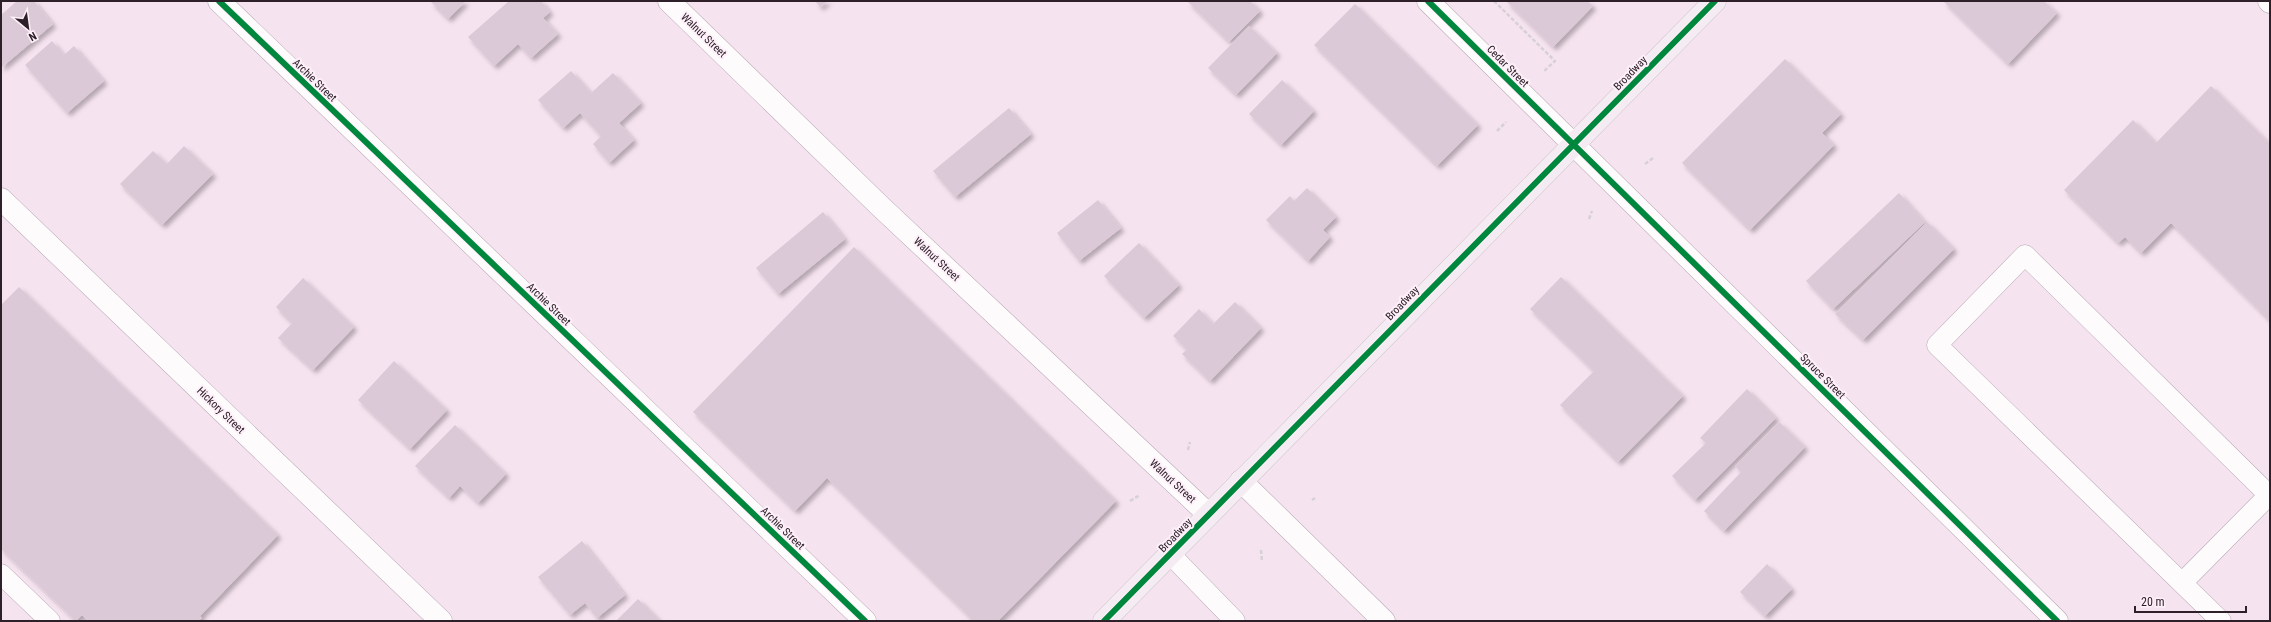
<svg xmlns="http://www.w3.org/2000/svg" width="2271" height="622" font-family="'Roboto Condensed',sans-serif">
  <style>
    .building { fill: #dcc9d7; filter: url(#shadow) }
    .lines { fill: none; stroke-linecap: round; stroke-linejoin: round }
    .lane-casing { stroke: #b5a7b1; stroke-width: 21 }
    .street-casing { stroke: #b5a7b1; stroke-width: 23 }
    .primary-casing { stroke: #cec4ca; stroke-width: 23 }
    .path { stroke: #d7d1d5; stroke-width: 2.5; stroke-dasharray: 4 2; stroke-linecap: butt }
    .lane { stroke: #fefbfd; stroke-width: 20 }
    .street { stroke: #fefbfd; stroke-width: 22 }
    .primary { stroke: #f5ecf3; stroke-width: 22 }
    .cycleway-casing { stroke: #fef0f9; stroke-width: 8 }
    .cycleway { stroke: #00873e; stroke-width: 6 }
    .labels { text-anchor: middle; stroke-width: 4; stroke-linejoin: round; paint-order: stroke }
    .street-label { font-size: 11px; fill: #2d2029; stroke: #fef0f9 }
  </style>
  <defs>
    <filter id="shadow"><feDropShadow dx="3.5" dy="3.5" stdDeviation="2" flood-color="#0004"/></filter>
  </defs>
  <rect width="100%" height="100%" fill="#f6e3f0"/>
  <path class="building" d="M17,1h17l19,23 -52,44v-53z
    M430,1h36l-18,18z
    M509,1h32l9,11 -7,6 15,16 -27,24 -13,-14 -24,22 -26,-29z
    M815,1h13l-8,6z
    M1187,1h63l10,10 -31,31z
    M1506,1h81l6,5 -40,41z
    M1943,1h101l13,12 -49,51z
    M1355,4l123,121 -41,41 -123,-121z
    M1249,26l28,27 -41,42 -28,-27z
    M52,41l12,14 10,-9 30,35 -37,32 -42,-48z
    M1785,59l56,55 -19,19 12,12 -84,85 -68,-67z
    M571,71l20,22 22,-20 28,30 -22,20 15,17 -25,23 -16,-19 8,-8 -21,-23 -17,15 -25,-28z
    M1282,80l32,31 -33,34 -32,-31z
    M2211,86l59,58v177l-99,-98 -30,30 -16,-16 -7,6 -54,-53 69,-70 23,23z
    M1009,108l22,26 -76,63 -22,-26z
    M184,146l29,28 -51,51 -42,-41 33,-33 14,13z
    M1307,188l29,29 -13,13 7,7 -22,24 -42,-41 24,-24 4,5z
    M1899,193l26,29 -92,87 -27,-28z
    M1098,200l23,28 -42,33 -22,-28z
    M823,212l22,27 -67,55 -22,-26z
    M1927,222l27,27 -91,91 -28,-26z
    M1139,243l40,42 -35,33 -40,-42z
    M854,247l262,254 -118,120h-24l-147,-143 -32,33 -102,-99z
    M1561,277l122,119 -65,66 -58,-57 34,-34 -64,-62z
    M303,278l51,49 -41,43 -35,-32 14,-15 -16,-16z
    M19,287l259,248 -78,81 2,2 -4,3h-110l-6,-6 -6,6 -75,-72v-244z
    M1235,302l26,26 -51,53 -28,-27 5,-5 -14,-13 26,-27 14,15z
    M394,361l53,49 -37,39 -52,-49z
    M1747,389l29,29 -81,82 -23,-24 34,-33 -6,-5z
    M1779,422l26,25 -81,84 -20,-20 37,-39 -6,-6z
    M455,425l51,49 -28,29 -18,-17 -11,12 -34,-32z
    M582,541l43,54 -28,23 -12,-15 -15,12 -32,-38z
    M1767,564l25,25 -27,27 -25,-24z
    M638,599l22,22h-44z"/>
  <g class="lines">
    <defs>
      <path id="lane" d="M1170,554l65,67
        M1,574l49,47
        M2182,583l87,-88
        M2221,621l-284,-276 88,-90 245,241"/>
      <path id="street" d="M219,1l646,620
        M669,1l212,206 327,307
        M1428,1l629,620
        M2269,1l1,1
        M1,199l440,422
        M1241,481l143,140"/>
      <path id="primary" d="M1104,621l611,-620"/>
    </defs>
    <use href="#lane" class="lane-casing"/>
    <use href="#street" class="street-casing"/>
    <use href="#primary" class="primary-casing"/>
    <path class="path" d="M1494,1l61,60 -12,11
      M1497,131l9,-9
      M1645,164l8,-6
      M1589,219l3,-8
      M1188,450l2,-8
      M1312,500l3,-2
      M1130,501l10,-6
      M1261,550l1,12"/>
    <use href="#lane" class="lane"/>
    <use href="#street" class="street"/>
    <use href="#primary" class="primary"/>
    <defs>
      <path id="cycleway" d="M219,1l646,620
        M1428,1l629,620
        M1104,621l611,-620"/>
    </defs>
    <use href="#cycleway" class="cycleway-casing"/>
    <use href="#cycleway" class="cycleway"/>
  </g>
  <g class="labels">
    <g class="street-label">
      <text transform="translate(704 35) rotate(44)" y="4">Walnut Street</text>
      <text transform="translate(1508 66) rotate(45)" y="4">Cedar Street</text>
      <text transform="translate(1630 73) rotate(-46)" y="4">Broadway</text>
      <text transform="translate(315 80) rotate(44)" y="4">Archie Street</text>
      <text transform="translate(937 259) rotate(43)" y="4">Walnut Street</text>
      <text transform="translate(1402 303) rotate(-46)" y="4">Broadway</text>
      <text transform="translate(549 304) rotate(44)" y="4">Archie Street</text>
      <text transform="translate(1823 376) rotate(45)" y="4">Spruce Street</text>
      <text transform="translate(221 410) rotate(44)" y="4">Hickory Street</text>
      <text transform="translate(1173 481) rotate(43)" y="4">Walnut Street</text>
      <text transform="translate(783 528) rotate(44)" y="4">Archie Street</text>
      <text transform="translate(1175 535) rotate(-46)" y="4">Broadway</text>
    </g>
  </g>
  <rect width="2271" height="622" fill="none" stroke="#2d2029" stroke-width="4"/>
  <g transform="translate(28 28) rotate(151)" stroke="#fef0f9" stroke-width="3" paint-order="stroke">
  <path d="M0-3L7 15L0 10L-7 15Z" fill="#2d2029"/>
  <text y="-6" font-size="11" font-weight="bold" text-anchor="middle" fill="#2d2029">N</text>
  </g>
  <path d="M2135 606v6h111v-6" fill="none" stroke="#2d2029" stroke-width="2"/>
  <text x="2141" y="606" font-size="12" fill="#2d2029" stroke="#fef0f9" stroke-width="3" paint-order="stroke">20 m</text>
</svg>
